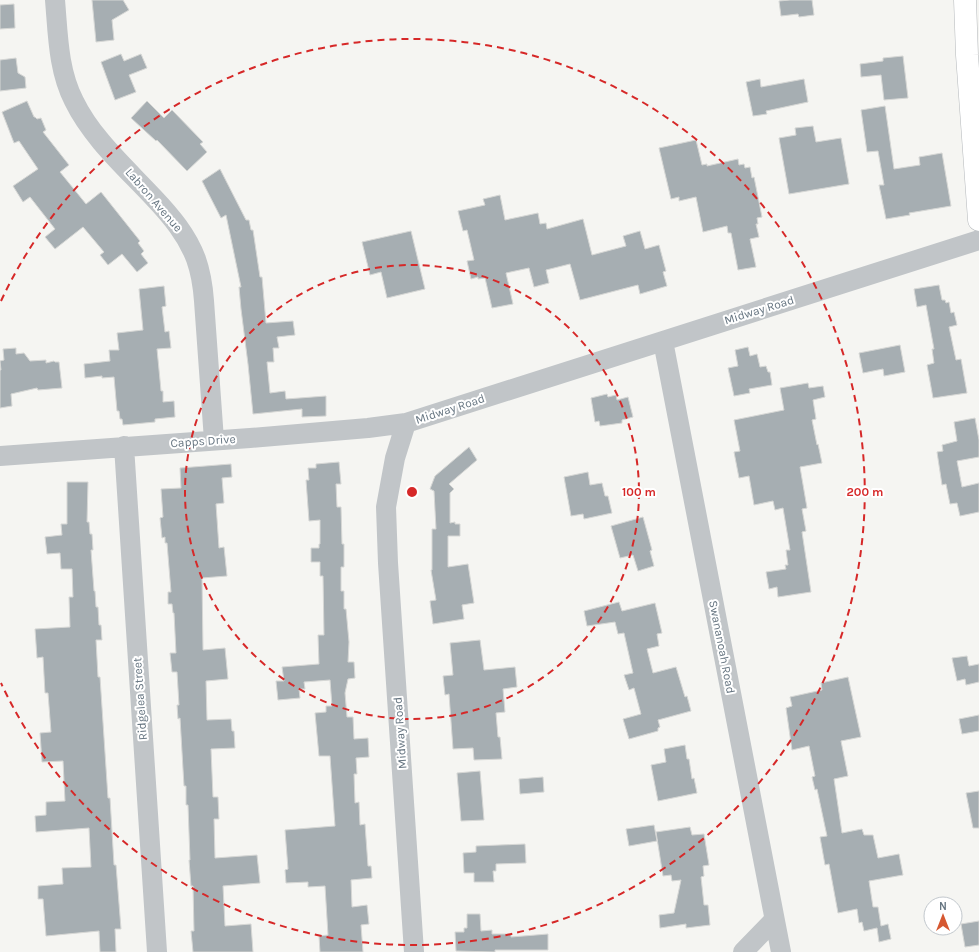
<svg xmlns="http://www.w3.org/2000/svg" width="979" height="952" font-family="Karla,sans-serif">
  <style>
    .building { fill: #a6aeb2; stroke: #d6d7d5 }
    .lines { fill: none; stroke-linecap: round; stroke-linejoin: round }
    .major-casing { stroke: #b4b8bb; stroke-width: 23 }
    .minor { stroke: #c1c5c8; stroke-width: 20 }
    .major { stroke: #fff; stroke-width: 22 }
    .ring { fill: none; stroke: #d62828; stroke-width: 2; stroke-dasharray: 7 5 }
    .labels { text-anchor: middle; stroke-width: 4; stroke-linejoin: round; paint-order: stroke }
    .street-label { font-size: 12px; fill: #667581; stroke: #fff }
    .centre { fill: #d62828; stroke: #fff; stroke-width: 2 }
    .ring-label { font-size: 12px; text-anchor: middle; font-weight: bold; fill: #d62828; stroke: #fff; stroke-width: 4; stroke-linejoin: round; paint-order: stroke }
  </style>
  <rect width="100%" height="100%" fill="#f5f5f2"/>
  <path class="building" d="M92,0h31l6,10 -17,10 2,20 -18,2z
    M790,0h22l2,15 -15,2 -1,-3 -17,2 -2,-15z
    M14,4l1,24 -15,1v-24z
    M121,54l3,7 17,-7 6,14 -18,7 7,17 -21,8 -14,-38z
    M903,56l5,42 -24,2 -3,-25 -20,2 -1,-13 23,-3v-3z
    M16,58l2,15 7,4 1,11 -26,3v-31z
    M760,79l1,8 43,-8 4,23 -42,9 1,3 -14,2 -7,-34z
    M27,101l7,16h1l2,2 4,-1 5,12 -3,2 26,33 -9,7 26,32 15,-12 39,49 -2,2 6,8 -3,3 7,9 -11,9 -15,-18 -14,11 -8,-10 4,-3 -21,-25 -28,22 -10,-12 10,-8 -25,-32 -7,5 -10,-16 25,-17 -19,-28 -5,2 -12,-31z
    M147,101l17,17 8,-8 31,32 -3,2 7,8 -20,19 -30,-31 -1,1 -25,-23z
    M885,106l9,63 26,-4 -1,-8 23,-4 9,53 -42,7 1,2 -24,4 -7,-34h5l-6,-34 -11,1 -6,-42z
    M813,126l3,16 25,-4 8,46 -60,10 -10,-56 17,-3 -1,-7z
    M696,140l6,25 5,-1v2l31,-7 1,6 5,-1 1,4 5,-1 2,11 2,-1 8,40 -5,1 1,6h-2l3,13 -9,2 6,28 -18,3 -7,-37h-3l-1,-7 -24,6 -7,-35 -17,4v-4l-8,2 -12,-51z
    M220,169l26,51h3l2,10h2l7,47h2l4,46 27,-2 2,14 -18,2 2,11h-6l1,14h-7l3,31 15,-2 1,8 40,-3v20l-24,1v-8l-49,5 -5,-50 -7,-55 -2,-22h2l-15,-72 -5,3 -19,-37z
    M500,195l5,25 33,-7 2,11 6,-1 1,6 36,-10 9,36 34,-9 -3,-10 17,-5 5,18 14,-4 7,26 -3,1 4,14 -27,8 -2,-9 -58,15 -10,-36 -24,6 3,13 -15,4 -5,-19 -23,5 7,31 -21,4 -7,-30 -7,1v-2l-7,2 -4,-18 7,-1 -7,-30 -4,1 -5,-20 27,-6 -2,-6z
    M411,231l14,58 -38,9 -6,-26 -11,3 -8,-33z
    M939,285l3,15h3l1,3 3,-1 2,11 3,-1 3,13 -8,2 7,33 5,-1 6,34 -34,5 -6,-33 7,-2 -2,-14h2l-8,-44 -9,2 -3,-18z
    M164,286l2,20 -4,1 3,25 4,-1 2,17 -14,1 3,31 1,11h2v11l11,-1 1,16 -20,2v3l-32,3 -1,-6h-2l-1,-8h-2l-3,-34 -12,1v-2l-17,2 -1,-14 26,-3 -1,-11h10l-2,-17 26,-3 -4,-41z
    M900,345l5,27 -21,4 -1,-7 -20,4 -4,-20z
    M748,347l2,9 7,-2 3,13 6,-1 2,6h2l2,13 -23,4 1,4 -16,3 -6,-28 10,-2 -3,-16z
    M16,348v6l8,-1 6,8 16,-1v3l8,-2 1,1h4l3,26 -24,2 -1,-2 -26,6 1,12 -12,2v-38h1l-1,-9 4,-1 -1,-11z
    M808,383l1,5 14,-2 2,11 -12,3 3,19 -4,1 5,25 1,-1 4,19 -22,4 7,41 -5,1 4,22 -4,1 9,60 -33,5 -1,-10 -8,2 -3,-17 20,-3 -1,-4h3l-2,-15h4l-7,-42 -8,2 -2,-9 -19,4 -5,-29 -10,2 -5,-26 6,-1 -6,-31 50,-10 -4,-22z
    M607,394l1,3 8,-2 1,5 11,-3 5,20 -11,3v3l-22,3 -1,-5 -4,1 -4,-24z
    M975,418l4,22v17l-22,4 5,26 17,-4v29l-19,4 -3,-13 -7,1 -4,-20 -4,1 -5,-33 6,-1 -1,-6 15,-4 -3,-19z
    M469,447l8,13 -28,24 5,5 -4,4v30l5,-1v2h5v12h-12v31l20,-3 6,39 -12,2 2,14 -31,5 -3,-23 6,-1 -5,-30h1v-41h4l-2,-38 -4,-2 5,-13z
    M339,462l2,22h-5l1,23h4l1,37h2v23h-3v24h3v18h2l3,33 -1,20h6l1,16 -7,1 -3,14 2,24h6l1,22 14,-1 1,19 -13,1 1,16h-3l1,29 4,-1 1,23 5,-1 3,42h3l1,12 -21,2 1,27 15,-2 2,19 -8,1 2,27h-43l-1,-16 9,-1 -3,-49 -17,1v-5l-22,1 -1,-13 3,-1 -3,-39 50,-4 -5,-70h-11l-4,-43 11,-1v-6h6l-2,-26 -26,2 1,7h-6l1,9 -22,2 -2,-19h8l-2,-14 37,-3 -1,-29h6l-1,-59h-3v-14h-9v-14h8v-4h1v-24l-11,1 -3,-41h3l-1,-12h8v-4z
    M231,464l1,13 -10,1 2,25 -8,1 3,44 5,-1 3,29 -25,2 1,72 22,-2 3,31 -22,2 1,39 24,-1 1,12h2l1,17 -24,1 2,48h5l1,22h-5l1,39 42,-3 3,28 -37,3 2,40 26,-2 2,28h-60l-2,-21h3l-1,-45h-2l-2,-26h1l-2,-55h-2v-19h-2l-4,-68 -2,1 -1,-14h2l-2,-33h-5l-2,-19h6l-2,-40h-1l-1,-9h-4v-12h3l-4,-49h-2v-6l-3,1 -2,-20 3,-1 -2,-28 20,-1 -1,-20z
    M588,472l2,13 12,-2 3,13h3l4,17 -28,6 -1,-5 -12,2 -7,-39z
    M67,482h21l-1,40h2l1,12h2l1,16h-2l3,41h1l1,16h2l1,18h2l1,15h-6l2,37h2l8,121h2l4,67h2l5,64h-6l1,23h-16l-1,-21 -53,5 -3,-37h-5v-13l25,-2 -1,-16 29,-1 -2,-39 -53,4 -1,-16 11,-1v-13l19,-1 -2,-40 -21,1 -2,-29 11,-1 -3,-39h-3l-2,-36 -6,1 -2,-29 35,-2 -1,-30h4l-1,-28h-11l-1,-16 -13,1 -2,-17 17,-2 -1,-11h6z
    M643,517l9,33 -2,1 4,15 -16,5 -5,-16 -13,3 -9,-32z
    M619,602l3,9 33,-8 7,30 -5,1 2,12 -12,3 6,24 23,-6 9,30 2,-1 4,15 -33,9 2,7 -2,1v3l-29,8 -6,-20 18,-5 -7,-26 -5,2 -5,-15 9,-2 -9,-40 -6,1 -3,-12 -28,4 -3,-15z
    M480,640l4,30 31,-3 2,20 -14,2 2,23 -9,1 2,24h2l2,22 -28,1 -1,-12 -20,1 -4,-55 -4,1 -2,-19 10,-1 -3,-32z
    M967,656l2,10 10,-2v18l-13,3 -1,-6 -8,2 -5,-23z
    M848,677l13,60 -20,4 7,35 -14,3 8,54 20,-4 2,6h9l5,23 21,-4 4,21 -34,6 4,26h5l3,19 7,-2 3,15 -12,3 -2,-14 -13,3 -2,-9 -3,1 -2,-14 -19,4 -9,-49 -4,1 -5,-28 7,-1 -10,-47 -2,1 -3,-13 3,-1 -6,-30 -17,4 -6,-42 6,-2 -2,-9 32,-7 -1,-7z
    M979,715v16l-17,3 -3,-15z
    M685,745l2,14h2l3,20 2,-1 3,15 -39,8 -7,-36 15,-3 -2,-13z
    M480,771l4,49 -23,1 -4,-48z
    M543,777l1,15 -24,2 -1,-15z
    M979,791v37h-6l-7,-35z
    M654,825l3,16 -28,5 -3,-17z
    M690,827l2,8 12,-1 5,31 -6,1 1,10 -3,1 3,28h4l2,20 -24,3v-4l-26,4 -1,-13 15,-2 7,-33 -9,1 -1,-6 -8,1 -7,-44z
    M525,844l1,19 -30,1v7h-3l1,11h-20v-9h-10l-1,-20 13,-1v-6z
    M467,914h13l1,17 11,-1v4h19v3l37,-3v16h-53v2l-39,-1 -1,-19h9v-4h3z
    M979,921v24l-14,2 -4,-23z"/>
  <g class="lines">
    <defs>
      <path id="major" d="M965,0l2,55 12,165"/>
    </defs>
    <use href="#major" class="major-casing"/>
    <path class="minor" d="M55,0c3,34 3,70 19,101 18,37 51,66 79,96 18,19 34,38 43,62 5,14 7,28 8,42l10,139
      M663,341l118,611
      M406,423l-11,35 -9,49 2,56 26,389
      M124,446l33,506
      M0,456l250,-18 118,-10 38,-5 573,-183
      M743,952l31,-32"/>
    <use href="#major" class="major"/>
  </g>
  <g class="ring">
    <circle cx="412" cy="492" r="227"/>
    <path d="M1 301A453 453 0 1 1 1 683"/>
  </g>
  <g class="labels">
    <g class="street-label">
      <text transform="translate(154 200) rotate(49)" y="4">Labron Avenue</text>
      <text transform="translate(759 310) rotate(-17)" y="4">Midway Road</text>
      <text transform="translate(450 409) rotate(-18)" y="4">Midway Road</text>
      <text transform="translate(203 441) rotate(-4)" y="4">Capps Drive</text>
      <text transform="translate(722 647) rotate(79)" y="4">Swananoah Road</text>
      <text transform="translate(140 699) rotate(-94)" y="4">Ridgelea Street</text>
      <text transform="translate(400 733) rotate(-94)" y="4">Midway Road</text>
    </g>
  </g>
  <circle cx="412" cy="492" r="6" class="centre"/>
  <g class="ring-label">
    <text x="639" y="496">100 m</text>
    <text x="865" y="496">200 m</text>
  </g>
  <g transform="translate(943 916)"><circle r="19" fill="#ffffff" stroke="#c2c8cd"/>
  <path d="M0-3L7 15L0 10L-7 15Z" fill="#d65831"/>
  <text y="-6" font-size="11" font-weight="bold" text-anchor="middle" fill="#667581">N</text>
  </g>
</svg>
